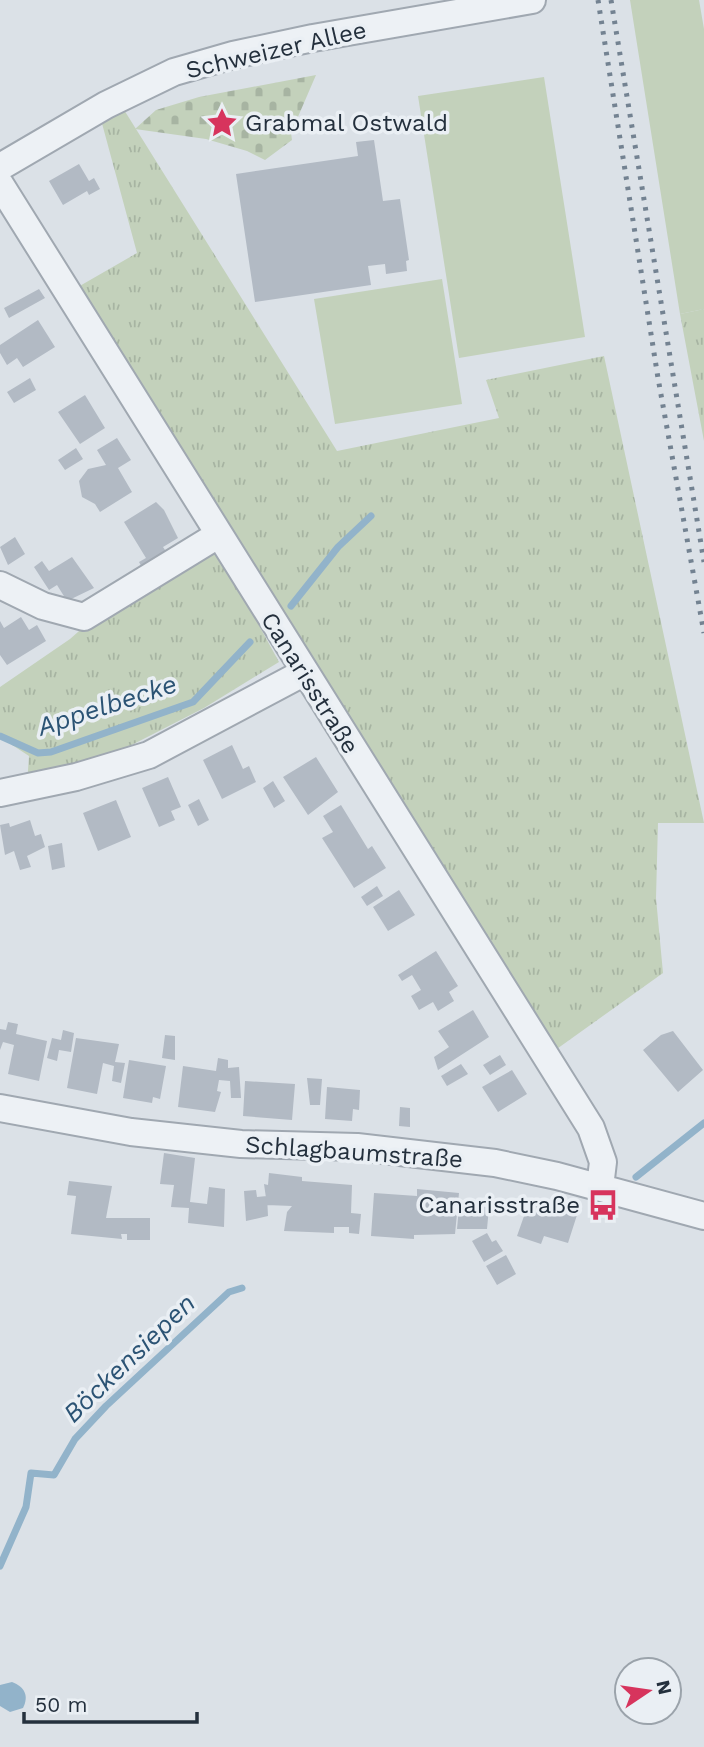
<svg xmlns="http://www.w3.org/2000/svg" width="704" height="1747" font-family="'Work Sans',sans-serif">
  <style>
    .grass { fill: url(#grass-tufts) }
    .cemetery { fill: url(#cemetery-stones) }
    .park { fill: #c3d1bb }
    .water { fill: #92b3ca }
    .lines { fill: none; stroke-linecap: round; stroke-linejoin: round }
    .stream { stroke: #92b3ca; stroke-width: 7 }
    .building { fill: #b2bac4 }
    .minor-casing { stroke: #a0a8b1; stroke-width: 30 }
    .minor { stroke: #edf1f5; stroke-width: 26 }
    .rail { stroke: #738291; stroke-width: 5; stroke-dasharray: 3.5 7; stroke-linecap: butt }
    .labels { text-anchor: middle; stroke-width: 7; stroke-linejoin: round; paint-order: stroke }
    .street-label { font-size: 24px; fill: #24303d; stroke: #eaeff4 }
    .poi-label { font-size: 24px; fill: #24303d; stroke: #eaeff4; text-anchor: start }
    .water-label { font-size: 26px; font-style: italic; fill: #2b5374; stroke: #eaeff4 }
  </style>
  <defs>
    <pattern id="grass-tufts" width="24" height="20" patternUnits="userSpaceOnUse" patternTransform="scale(1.75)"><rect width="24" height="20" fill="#c3d1bb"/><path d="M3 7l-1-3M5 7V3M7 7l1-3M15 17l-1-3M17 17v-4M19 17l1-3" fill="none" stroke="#a7b4a2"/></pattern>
    <pattern id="cemetery-stones" width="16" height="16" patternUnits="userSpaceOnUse" patternTransform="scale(1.75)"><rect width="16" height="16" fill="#c3d1bb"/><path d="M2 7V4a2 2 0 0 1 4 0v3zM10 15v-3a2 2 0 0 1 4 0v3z" fill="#a7b4a2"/></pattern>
  </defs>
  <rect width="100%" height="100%" fill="#dbe1e7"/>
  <path class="grass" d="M121,105l216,346 162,-33 -13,-38 118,-24 100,467h-46l-2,75 7,75 -109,78 -483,-760 66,-38 -37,-137z
    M704,309v132l-24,-127z
    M213,541l66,121 -75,46 -131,67 -46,10 2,-29 -29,-19v-50l70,-48 25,-22z"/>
  <path class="cemetery" d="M316,75l-25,58 1,7 -27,20 -18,-9 -41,-12 -71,-10 21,-19 43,-13z"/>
  <path class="park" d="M630,0h69l5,29v280l-24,5z
    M544,77l41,260 -126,21 -41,-262z
    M442,279l20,125 -127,20 -21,-125z"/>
  <path class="water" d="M12,1682c13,5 17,14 11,26l-13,4 -10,-6v-21z"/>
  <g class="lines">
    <path class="stream" d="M291,606l47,-59 33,-31
      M0,736l38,17 13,-1 142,-50 57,-60
      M636,1177l68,-54
      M0,1566l26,-59 5,-34 23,2 21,-36 31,-33 123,-114 13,-4"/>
  </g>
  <path class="building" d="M374,140l9,61 17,-2 9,61 -3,1 1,10 -21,3 -1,-10 -17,2 3,19 -116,17 -19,-128 122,-18 -2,-14z
    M79,164l10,17 5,-3 6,11 -11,6 -2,-4 -24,14 -14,-24z
    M39,289l6,9 -36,20 -5,-10z
    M38,320l17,27 -32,20 -6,-9 -10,7 -7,-12v-8z
    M30,378l6,12 -22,13 -7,-11z
    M85,395l20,33 -25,16 -22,-32z
    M117,438l14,22 -13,8 14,24 -32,20 -5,-8 -13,-7 -3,-16 9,-12 18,-4 -9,-15z
    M76,448l7,11 -18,11 -7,-10z
    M156,502l8,8 14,28 -15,9 6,9 -25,15 -5,-9 7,-4 -22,-36z
    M15,537l10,17 -17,11 -8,-18z
    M72,557l22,31 -27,13 -10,-16 -8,5 -15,-23 8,-6 7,10z
    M21,617l8,13 8,-5 9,16 -39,24 -7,-10v-34l4,7z
    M232,745l11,24 6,-3 7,16 -34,17 -19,-39z
    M316,757l22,35 -30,23 -25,-38z
    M168,777l13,30 -10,4 4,9 -16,7 -17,-39z
    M273,781l12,20 -11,7 -11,-20z
    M199,799l10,21 -11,6 -10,-21z
    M116,800l15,37 -33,14 -15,-38z
    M341,805l27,44 4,-3 14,22 -32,20 -32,-50 11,-6 -10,-16z
    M30,820l5,16 6,-2 4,13 -18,9 4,11 -11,3 -6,-19 -9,4 -5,-30 9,-2 1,4z
    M62,843l3,24 -13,3 -4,-24z
    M377,886l6,10 -16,10 -6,-9z
    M399,890l16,25 -27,16 -15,-24z
    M436,951l22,35 -9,6 5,9 -16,10 -5,-9 -14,8 -8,-14 10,-6 -9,-15 -10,6 -4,-6z
    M473,1010l16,27 -51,33 -4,-13 15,-10 -11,-16z
    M8,1022l10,2 -2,10 31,7 -8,40 -31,-7 6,-29 -11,-3 -3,8v-21l6,1z
    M63,1030l11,3 -3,19 -12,-2 -2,11 -10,-3 5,-20 9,2z
    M673,1031l30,39 -25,22 -35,-42 18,-15z
    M165,1035l10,1v24l-13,-2z
    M76,1038l43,6 -4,18 10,1 -4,20 -9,-2 2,-15 -11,-3 -6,31 -30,-6z
    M500,1055l6,10 -16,10 -7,-10z
    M218,1058l10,2v8l11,-1 2,31h-10l-1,-17 -11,-1 -2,11 4,1 -6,20 -37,-5 5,-41 33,5z
    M129,1060l37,6 -6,33 -7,-2 -1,6 -29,-5z
    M461,1064l7,10 -21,12 -6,-10z
    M512,1070l15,24 -29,18 -16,-25z
    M307,1078l15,1 -2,26h-10z
    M245,1081l50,3 -3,36 -49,-4z
    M327,1087l33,3 -1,20 -6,-1 -1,12 -27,-2z
    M400,1107l10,1v19l-11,-1z
    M164,1153l31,5 -5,44 17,2 2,-17 16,2 -1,38 -36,-4 1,-15 -18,-1 3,-22 -14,-1z
    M269,1173l33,4v4l50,4 -1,28 10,1 -2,20 -10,-1v-6h-15v6l-50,-2 3,-19 5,-6 -25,-1 -3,-21 4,1z
    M69,1181l43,5 -6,32h44v22h-23v-6h-6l1,5 -51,-5 5,-38 -9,-1z
    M417,1189l42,4 -4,41 -41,1v4l-43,-3 3,-43 43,3z
    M256,1190l1,7 10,-1 1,20 -22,5 -2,-30z
    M530,1199l47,16 -9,28 -24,-7 -3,8 -24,-8z
    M459,1207h30l-2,22h-30z
    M487,1233l5,9 4,-2 7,11 -19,11 -12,-21z
    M506,1255l10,19 -19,11 -11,-19z"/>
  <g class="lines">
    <defs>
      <path id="minor" d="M0,167l106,-62 68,-33 59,-17 80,-17 219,-38
        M0,184l591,944 12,34 -3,25
        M0,585l43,21 41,11 134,-82
        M0,793l76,-16 73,-22 154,-82
        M0,1108l131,24 110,12 116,3 138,16 62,13 147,40"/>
    </defs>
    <use href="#minor" class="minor-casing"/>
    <use href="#minor" class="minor"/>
    <path class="rail" d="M598,0l60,378 46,255
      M611,0l93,562"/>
  </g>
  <defs>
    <symbol id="sight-bare" viewBox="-9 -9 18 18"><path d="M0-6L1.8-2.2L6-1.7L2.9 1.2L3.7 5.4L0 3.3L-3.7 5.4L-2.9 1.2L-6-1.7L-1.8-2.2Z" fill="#d7345d" stroke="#eaeff4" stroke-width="2.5" paint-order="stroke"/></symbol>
    <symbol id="bus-bare" viewBox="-9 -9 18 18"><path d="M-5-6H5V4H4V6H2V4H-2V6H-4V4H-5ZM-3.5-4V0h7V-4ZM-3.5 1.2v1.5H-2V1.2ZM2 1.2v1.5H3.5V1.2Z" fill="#d7345d" stroke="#eaeff4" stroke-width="2.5" paint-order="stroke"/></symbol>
  </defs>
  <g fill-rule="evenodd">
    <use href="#sight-bare" x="200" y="101" width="44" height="44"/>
    <use href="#bus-bare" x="581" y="1183" width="44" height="44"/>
  </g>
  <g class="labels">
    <g class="street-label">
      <text transform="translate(276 50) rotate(-13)" y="8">Schweizer Allee</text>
      <text transform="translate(310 683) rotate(58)" y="8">Canarisstraße</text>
      <text transform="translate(354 1152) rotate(4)" y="8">Schlagbaumstraße</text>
    </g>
    <g class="poi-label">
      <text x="245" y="131">Grabmal Ostwald</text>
      <text x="580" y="1213" text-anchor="end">Canarisstraße</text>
    </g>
    <g class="water-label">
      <text transform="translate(107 705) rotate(-18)" y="9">Appelbecke</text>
      <text transform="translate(129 1358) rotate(-44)" y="9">Böckensiepen</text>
    </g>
  </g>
  <g transform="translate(648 1691) rotate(77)"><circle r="33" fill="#eaeff4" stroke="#9ba3ab" stroke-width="2"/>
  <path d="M0-5L12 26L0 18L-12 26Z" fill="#d7345d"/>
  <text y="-10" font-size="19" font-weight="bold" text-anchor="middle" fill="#24303d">N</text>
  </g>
  <path d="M24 1712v10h173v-10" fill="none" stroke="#24303d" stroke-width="3.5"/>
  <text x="35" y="1712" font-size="21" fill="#24303d" stroke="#eaeff4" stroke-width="5" paint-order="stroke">50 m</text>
</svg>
